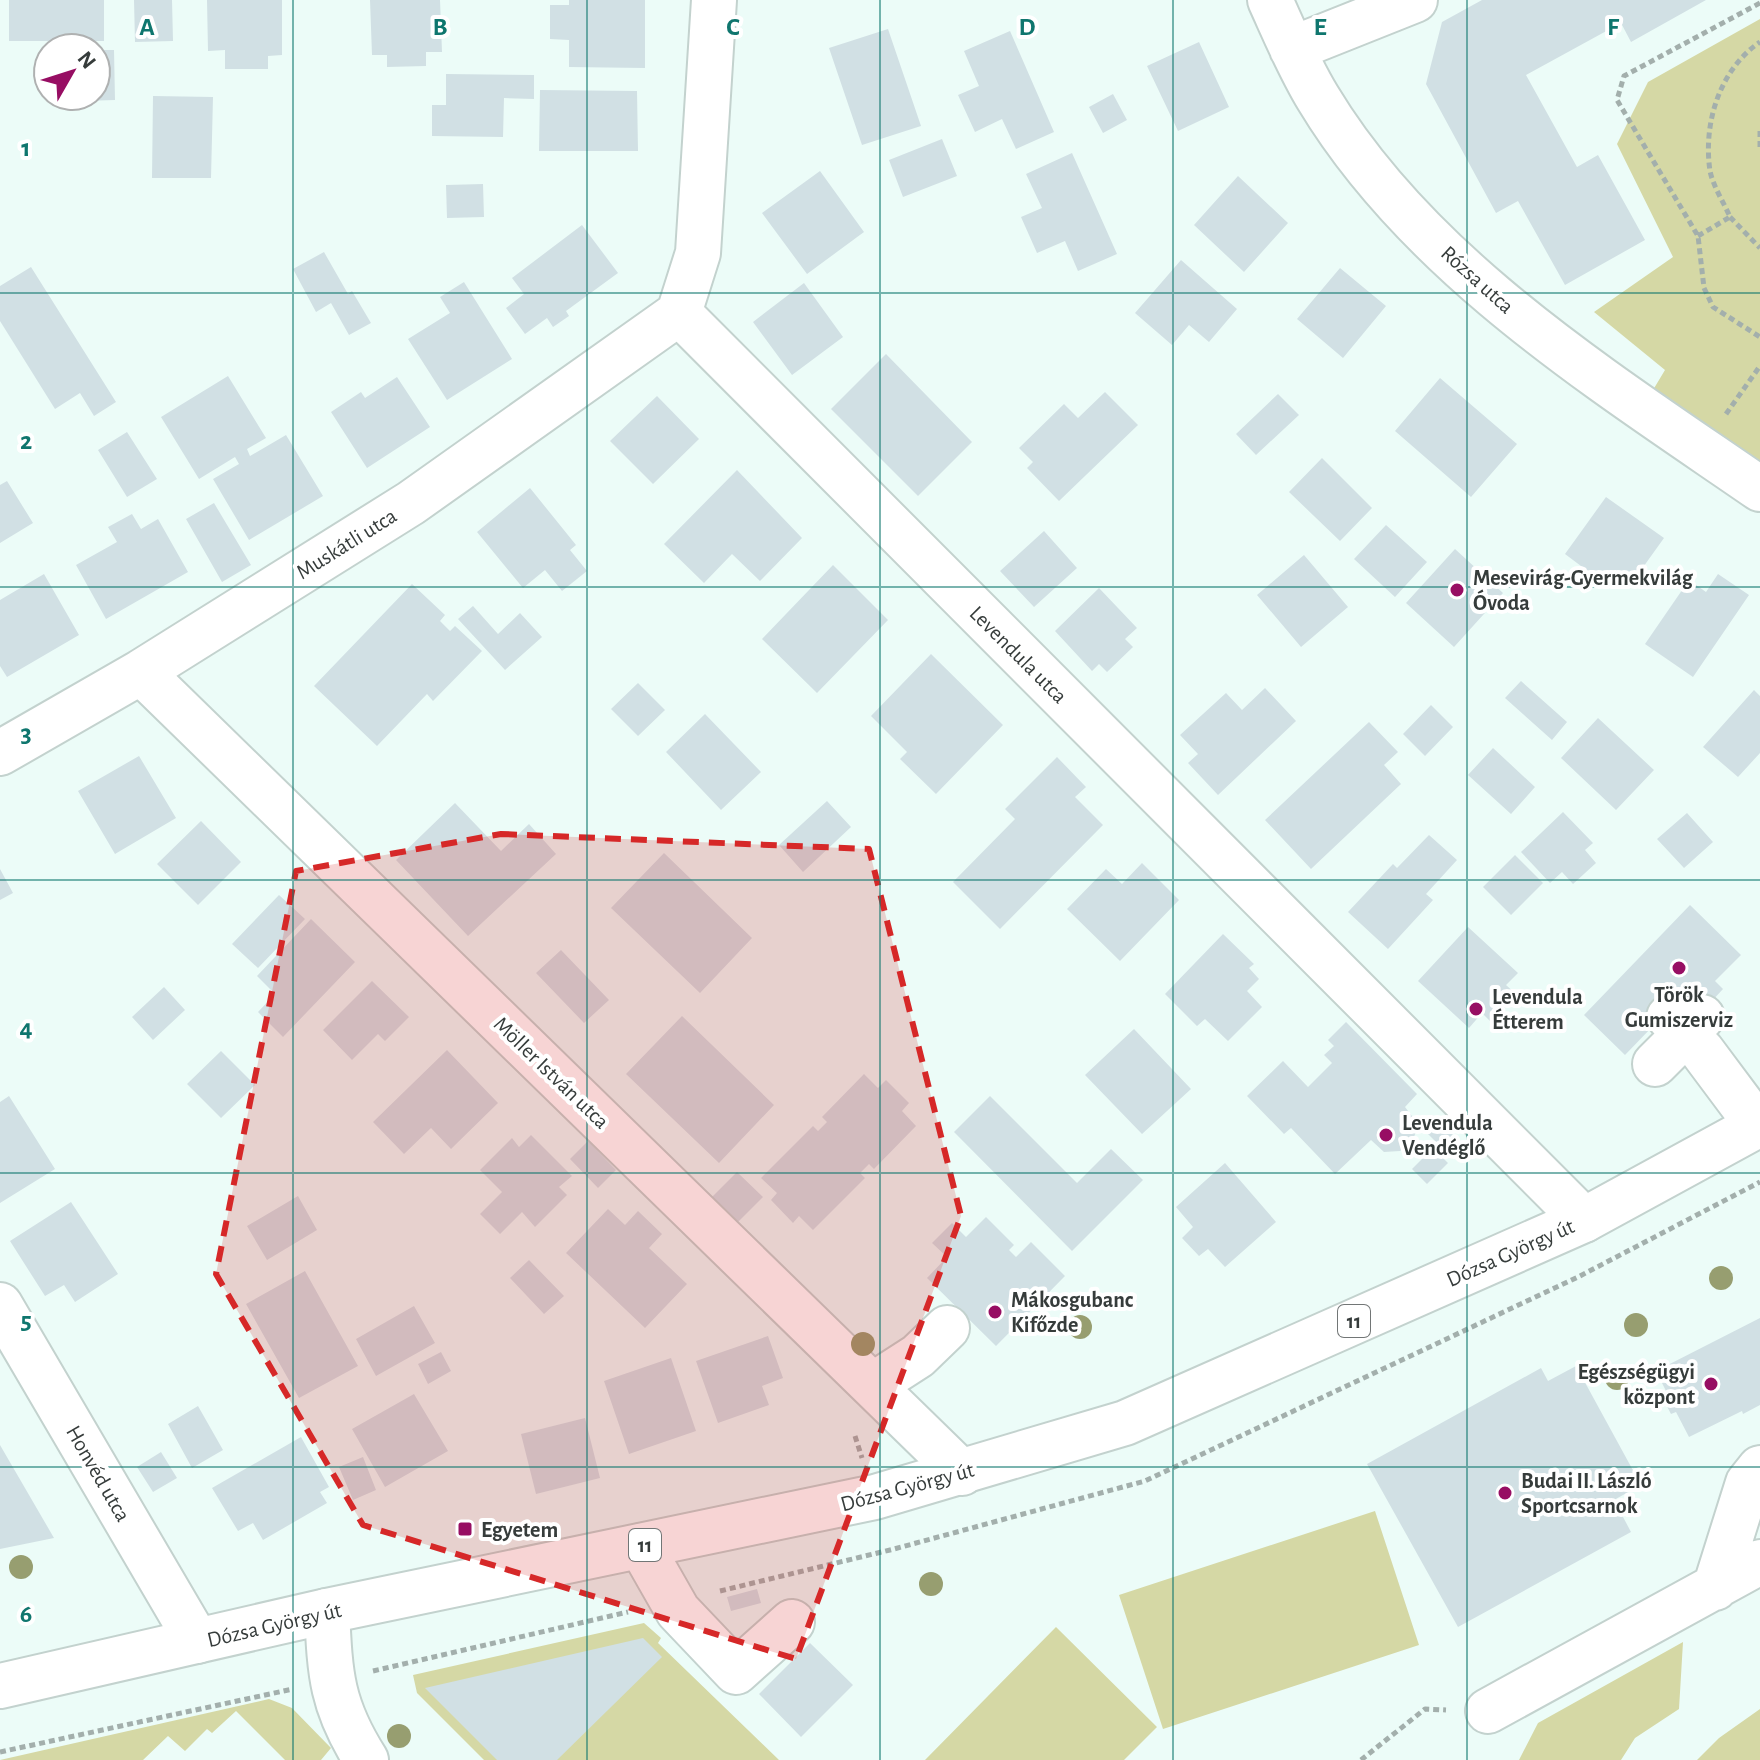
<svg xmlns="http://www.w3.org/2000/svg" width="1760" height="1760" font-family="'Alegreya Sans',sans-serif">
  <style>
    .green { fill: #d5d8a5 }
    .building { fill: #d1e0e4 }
    .lines { fill: none; stroke-linecap: round; stroke-linejoin: round }
    .minor-casing { stroke: #c3d2ce; stroke-width: 48 }
    .major-casing { stroke: #c3d2ce; stroke-width: 48 }
    .path { stroke: #a3afac; stroke-width: 5; stroke-dasharray: 6 4; stroke-linecap: butt }
    .minor { stroke: #fff; stroke-width: 44 }
    .major { stroke: #fff; stroke-width: 44 }
    .tree { fill: #979e70 }
    .marked { fill: #d62828; fill-opacity: 0.2; stroke: #d62828; stroke-width: 6; stroke-dasharray: 16 10; stroke-linejoin: round }
    .grid { fill: none; stroke: #0f766e; stroke-width: 2; stroke-opacity: 0.55 }
    .poi-dot { fill: #970e63; stroke: #fff; stroke-width: 3 }
    .labels { text-anchor: middle; stroke-width: 8; stroke-linejoin: round; paint-order: stroke }
    .shield { fill: #fff; stroke: #727676; stroke-width: 2 }
    .shield-label { font-size: 20px; font-weight: bold; fill: #363c3b }
    .street-label { font-size: 22px; fill: #363c3b; stroke: #fff }
    .poi-label { font-size: 22px; font-weight: bold; fill: #363c3b; stroke: #fff; text-anchor: start }
    .grid-label { font-size: 26px; text-anchor: middle; font-weight: bold; fill: #0f766e; stroke: #fff; stroke-width: 8; stroke-linejoin: round; paint-order: stroke }
  </style>
  <rect width="100%" height="100%" fill="#ecfcf8"/>
  <path class="green" d="M1760,19v443l-107,-72 12,-20 -71,-58 79,-55 -56,-113 31,-62z
    M1375,1511l44,134 -256,84 -44,-134z
    M644,1623l17,15 -3,5 121,117h-295l-67,-67 -4,-18z
    M1056,1627l101,100 -33,33h-199z
    M1683,1642l-4,67 -44,29 -14,22h-102l19,-37z
    M269,1699l23,9 39,40 -10,12h-36l-49,-49 -24,22 -5,-4 -22,22 -17,-15 -25,24h-143z
    M1760,1709v51h-63l22,-22z"/>
  <path class="building" d="M9,0h95v41h-95z
    M134,0h38l1,41 -38,1z
    M207,0h75v55l-14,1v13h-43v-19l-17,1z
    M370,0h70l2,52h-16v14l-39,1v-12h-15z
    M569,0h76v68l-76,-1v-27l-19,-1v-34h19z
    M1482,0h224l-75,42 -10,-19 -95,52 51,92 21,-12 47,85 -80,45 -47,-84 -22,12 -70,-129 16,-62z
    M888,29l33,97 -59,19 -33,-97z
    M1010,31l44,101 -38,17 -14,-30 -27,13 -17,-37 21,-9 -15,-35z
    M1199,42l30,65 -51,24 -31,-65z
    M96,50h18l1,50 -31,1v-5h12z
    M446,74l88,1v24l-30,-1 -1,39 -71,-1v-31h14z
    M540,90l97,1 1,60h-99z
    M1113,94l14,26 -24,13 -14,-26z
    M153,96l60,1 -2,81h-59z
    M942,139l15,37 -54,21 -14,-37z
    M1072,153l45,101 -39,17 -13,-30 -28,12 -16,-36 21,-9 -16,-34z
    M820,171l44,61 -57,42 -45,-61z
    M1238,176l50,47 -44,49 -50,-47z
    M483,184l1,33 -37,1 -1,-33z
    M582,225l36,48 -52,38 3,5 -16,11 -6,-9 -22,16 -19,-26 18,-14 -12,-16z
    M324,252l24,42 4,-3 19,32 -22,12 -18,-32 -15,9 -23,-43z
    M1181,260l56,49 -28,33 -20,-17 -17,20 -37,-32z
    M31,267l85,135 -22,14 -14,-23 -25,16 -55,-88v-35z
    M1340,268l46,38 -43,52 -46,-39z
    M464,282l48,77 -65,41 -39,-61 42,-26 -10,-16z
    M804,283l39,54 -51,38 -39,-53z
    M886,354l86,88 -54,54 -87,-87z
    M228,376l38,62 -19,11 3,7 36,-21 37,61 -74,44 -36,-61 26,-15 -4,-7 -36,22 -38,-62z
    M397,377l33,50 -63,41 -36,-56 30,-20 4,6z
    M1440,378l77,66 -46,53 -76,-66z
    M1105,392l33,33 -79,76 -32,-33 6,-6 -14,-14 45,-44 14,14z
    M1278,394l21,21 -43,40 -20,-21z
    M657,396l42,43 -46,45 -43,-43z
    M127,432l30,47 -30,18 -29,-47z
    M1322,458l50,50 -32,33 -51,-49z
    M737,470l65,68 -42,43 -28,-27 -28,29 -40,-39z
    M7,481l26,42 -33,20v-58z
    M530,488l46,57 -6,5 17,21 -25,20 -17,-21 -22,18 -46,-56z
    M1606,497l58,41 -33,46 -17,-12 -9,12 -40,-30z
    M214,503l37,62 -29,17 -36,-63z
    M132,514l9,15 17,-10 30,53 -82,47 -30,-54 41,-23 -9,-15z
    M1386,525l41,37 -32,35 -41,-38z
    M1044,531l33,37 -43,39 -34,-36z
    M1455,549l48,44 -49,54 -48,-44z
    M1304,555l44,52 -47,40 -44,-52z
    M833,565l55,55 -71,73 -55,-54z
    M44,574l35,61 -72,42 -7,-11v-66z
    M1718,574l31,21 -56,82 -48,-33 44,-64 17,12z
    M412,584l33,31 -5,6 10,10 5,-5 27,25 -49,50 -6,-7 -50,52 -63,-60z
    M1099,588l38,40 -12,11 8,8 -26,25 -8,-8 -7,7 -37,-40z
    M473,606l25,28 22,-21 22,24 -37,33 -47,-51z
    M931,654l72,71 -67,69 -36,-35 7,-7 -36,-36z
    M1521,681l46,41 -15,18 -47,-42z
    M638,683l27,27 -27,26 -27,-27z
    M1265,688l31,33 -78,74 -30,-32 10,-9 -18,-19 46,-42 16,17z
    M1754,690l6,6v57l-22,24 -35,-30z
    M1431,705l22,22 -28,29 -22,-22z
    M705,714l56,58 -40,38 -55,-58z
    M1598,718l56,52 -38,40 -55,-52z
    M1369,722l29,30 -14,13 17,19 -90,85 -46,-49z
    M1493,748l42,39 -24,27 -43,-39z
    M139,756l37,62 -61,36 -37,-63z
    M1057,757l29,30 -11,10 28,28 -103,104 -47,-47 62,-63 -10,-10z
    M827,801l24,26 -48,45 -24,-27z
    M455,803l46,48 28,-27 27,30 -88,82 -72,-76z
    M1563,812l30,31 -8,7 11,13 -23,21 -11,-12 -12,11 -29,-31z
    M1687,813l26,29 -29,26 -27,-29z
    M201,821l40,41 -43,43 -41,-41z
    M1429,835l28,25 -31,34 7,6 -45,49 -40,-37 45,-48 4,4z
    M664,853l88,85 -52,55 -89,-85z
    M1515,855l28,28 -32,32 -28,-28z
    M1142,863l37,37 -59,61 -53,-52 39,-40 16,15z
    M0,869l13,24 -13,7z
    M279,895l26,24 -47,49 -26,-24z
    M1690,905l51,50 -26,26 8,8 -13,14 -17,3 -10,-11 -58,60 -41,-40z
    M311,919l44,43 -72,75 -25,-25 17,-18 -18,-18z
    M1468,927l50,46 -12,12 11,10 -26,27 -9,-9 -13,15 -51,-47z
    M1223,934l31,30 -5,4 10,11 -12,12 15,16 -34,34 -23,-22 -8,7 -32,-32z
    M561,950l48,50 -25,23 -48,-50z
    M372,981l37,36 -24,24 -7,-7 -26,26 -29,-30z
    M164,987l21,23 -32,30 -21,-23z
    M682,1016l92,89 -55,58 -93,-89z
    M1346,1022l71,72 -12,13 10,13 2,10 -4,9 -13,12 -16,1 -13,-12 -36,34 -44,-46 -7,6 -37,-38 36,-35 25,26 24,-24 -8,-8 10,-9 -6,-6z
    M1134,1029l57,60 -49,45 -57,-59z
    M447,1050l51,53 -47,46 -20,-21 -27,26 -31,-32z
    M221,1051l34,34 -34,33 -34,-34z
    M864,1074l14,14 8,-8 23,23 -7,8 14,15 -42,43 -5,-5 -9,9 5,5 -52,52 -14,-14 -6,7 -22,-23 6,-7 -16,-15 52,-52 5,5 9,-9 -5,-5z
    M9,1096l46,73 -55,34v-101z
    M990,1096l87,87 34,-34 32,31 -71,71 -118,-119z
    M1433,1115l32,32 -12,12 -32,-32z
    M531,1135l41,41 -13,11 8,8 -32,32 -13,-15 -22,22 -20,-20 22,-22 -22,-22 32,-32 7,9z
    M588,1141l28,29 -18,18 -28,-29z
    M1433,1148l15,15 -21,21 -15,-15z
    M1225,1163l51,59 -51,45 -17,-18 -9,7 -17,-18 11,-11 -17,-20z
    M737,1172l26,25 -28,28 -25,-26z
    M298,1196l19,34 -50,30 -20,-34z
    M71,1202l47,72 -43,28 -11,-17 -19,11 -35,-55z
    M608,1209l17,16 13,-14 24,23 -13,14 38,36 -42,44 -79,-75z
    M986,1217l28,28 -5,5 7,7 15,-15 34,34 -69,70 -69,-68 20,-21 -15,-14 20,-20 14,14z
    M529,1260l35,36 -20,18 -34,-36z
    M305,1271l53,95 -59,32 -53,-94z
    M414,1306l21,37 -59,33 -20,-37z
    M1760,1318v87l-17,9 -1,-3 -53,26 -13,-25 -5,2 -8,-15 6,-2 -13,-26z
    M768,1336l15,42 -21,8 7,19 -51,18 -22,-62z
    M441,1352l10,19 -23,13 -10,-20z
    M671,1358l25,73 -67,23 -25,-73z
    M1576,1366l65,119 -27,15 17,32 -173,95 -91,-163 174,-96 7,13z
    M414,1394l34,57 -63,36 -33,-58z
    M198,1406l25,44 -31,18 -24,-44z
    M585,1418l15,60 -64,16 -15,-60z
    M301,1437l28,50 -9,5 7,11 -64,37 -10,-17 -15,8 -26,-43z
    M0,1445l54,93 -54,11z
    M161,1452l16,26 -24,14 -16,-25z
    M363,1457l13,33 -23,10 -14,-33z
    M757,1589l4,14 -30,8 -4,-14z
    M643,1638l19,19 -105,103h-60l-72,-72z
    M810,1643l43,42 -52,52 -42,-43z"/>
  <g class="lines">
    <defs>
      <path id="minor" d="M714,0l-16,253 -19,60 905,907
        M1270,0c15,33 29,67 48,98 101,168 284,282 442,391
        M1292,49l123,-49
        M141,672l821,801
        M0,753l141,-81 270,-169 268,-190
        M1669,1017l33,34 56,75
        M1655,1064l47,-47
        M0,1305l197,336
        M873,1385l45,-29 29,-28
        M641,1546l37,65 58,61 56,-50
        M1715,1588l33,-105 12,-15
        M327,1611c3,63 4,94 39,149
        M1488,1711l272,-149"/>
      <path id="major" d="M0,1686l327,-75 548,-114 250,-74 459,-203 176,-96"/>
    </defs>
    <use href="#minor" class="minor-casing"/>
    <use href="#major" class="major-casing"/>
    <path class="path" d="M1760,3l-136,73 -7,24 81,136 6,52 9,19 47,30
      M1760,131v18
      M1730,217l30,31
      M1698,236l32,-19c-6,-14 -17,-31 -20,-46 -7,-47 9,-101 50,-129
      M1726,414l34,-48
      M855,1436l7,22
      M720,1591l174,-42 251,-68 433,-204 182,-95
      M373,1671l255,-59
      M0,1752l293,-63
      M1361,1760l64,-51 21,1"/>
    <use href="#minor" class="minor"/>
    <use href="#major" class="major"/>
  </g>
  <g class="tree">
    <circle cx="1721" cy="1278" r="12"/>
    <circle cx="1636" cy="1325" r="12"/>
    <circle cx="1080" cy="1327" r="12"/>
    <circle cx="863" cy="1344" r="12"/>
    <circle cx="1617" cy="1378" r="12"/>
    <circle cx="21" cy="1567" r="12"/>
    <circle cx="931" cy="1584" r="12"/>
    <circle cx="399" cy="1736" r="12"/>
  </g>
  <path class="marked" d="M501,834l368,15 92,367 -165,443 -433,-134 -147,-251 80,-403z"/>
  <path class="grid" d="M293,0v1760M587,0v1760M880,0v1760M1173,0v1760M1467,0v1760M0,293h1760M0,587h1760M0,880h1760M0,1173h1760M0,1467h1760"/>
  <g class="poi-dot">
    <circle cx="1457" cy="590" r="8"/>
    <circle cx="1679" cy="968" r="8"/>
    <circle cx="1476" cy="1009" r="8"/>
    <circle cx="1386" cy="1135" r="8"/>
    <circle cx="995" cy="1312" r="8"/>
    <circle cx="1711" cy="1384" r="8"/>
    <circle cx="1505" cy="1493" r="8"/>
    <rect x="457" y="1521" width="16" height="16" rx="4"/>
  </g>
  <g class="labels">
    <g class="shield">
      <rect x="1338" y="1305" width="32" height="32" rx="6"/>
      <rect x="629" y="1529" width="32" height="32" rx="6"/>
    </g>
    <g class="shield-label">
      <text x="1354" y="1328">11</text>
      <text x="645" y="1552">11</text>
    </g>
    <g class="street-label">
      <text transform="translate(1478 279) rotate(42)" y="8">Rózsa utca</text>
      <text transform="translate(346 543) rotate(-32)" y="8">Muskátli utca</text>
      <text transform="translate(1019 654) rotate(45)" y="8">Levendula utca</text>
      <text transform="translate(552 1072) rotate(44)" y="8">Möller István utca</text>
      <text transform="translate(1510 1252) rotate(-24)" y="8">Dózsa György út</text>
      <text transform="translate(99 1473) rotate(60)" y="8">Honvéd utca</text>
      <text transform="translate(907 1486) rotate(-15)" y="8">Dózsa György út</text>
      <text transform="translate(274 1624) rotate(-13)" y="8">Dózsa György út</text>
    </g>
    <g class="poi-label">
      <text x="1473" y="585">Mesevirág-Gyermekvilág<tspan x="1473" dy="25">Óvoda</tspan></text>
      <text x="1679" y="1002" text-anchor="middle">Török<tspan x="1679" dy="25">Gumiszerviz</tspan></text>
      <text x="1492" y="1004">Levendula<tspan x="1492" dy="25">Étterem</tspan></text>
      <text x="1402" y="1130">Levendula<tspan x="1402" dy="25">Vendéglő</tspan></text>
      <text x="1011" y="1307">Mákosgubanc<tspan x="1011" dy="25">Kifőzde</tspan></text>
      <text x="1695" y="1379" text-anchor="end">Egészségügyi<tspan x="1695" dy="25">központ</tspan></text>
      <text x="1521" y="1488">Budai II. László<tspan x="1521" dy="25">Sportcsarnok</tspan></text>
      <text x="481" y="1537">Egyetem</text>
    </g>
  </g>
  <g class="grid-label">
    <text x="147" y="35">A</text>
    <text x="440" y="35">B</text>
    <text x="733" y="35">C</text>
    <text x="1027" y="35">D</text>
    <text x="1320" y="35">E</text>
    <text x="1613" y="35">F</text>
    <text x="26" y="156">1</text>
    <text x="26" y="449">2</text>
    <text x="26" y="742">3</text>
    <text x="26" y="1036">4</text>
    <text x="26" y="1329">5</text>
    <text x="26" y="1622">6</text>
  </g>
  <g transform="translate(72 72) rotate(51)"><circle r="38" fill="#ffffff" stroke="#afb1b1" stroke-width="2"/>
  <path d="M0-6L14 30L0 20L-14 30Z" fill="#970e63"/>
  <text y="-12" font-size="22" font-weight="bold" text-anchor="middle" fill="#363c3b">N</text>
  </g>
</svg>
